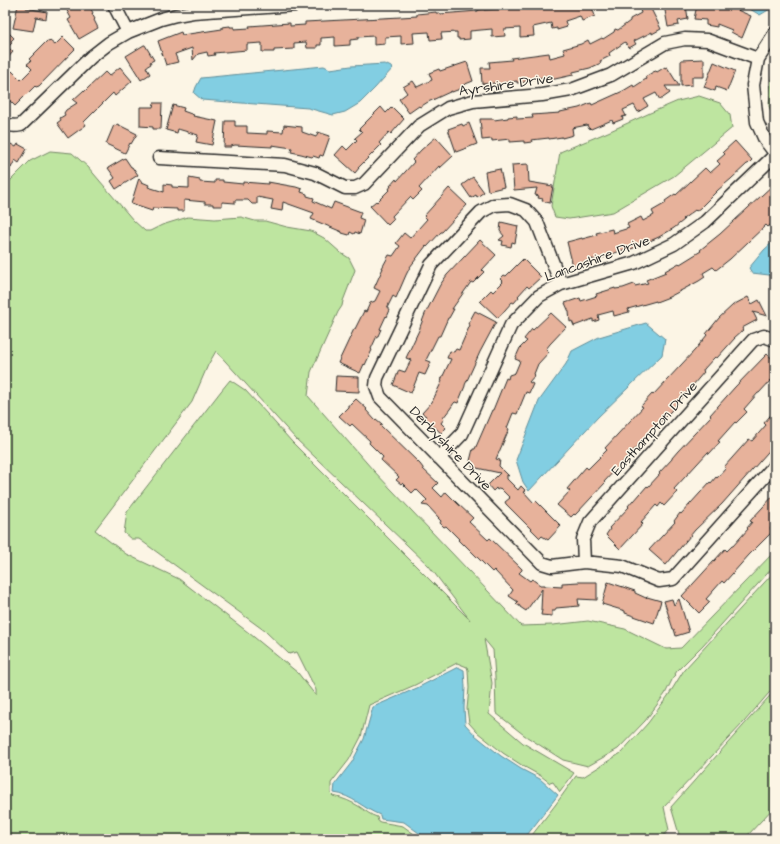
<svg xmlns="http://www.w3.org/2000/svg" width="780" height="844" font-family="'Architects Daughter',sans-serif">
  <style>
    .green { fill: #bee5a0; stroke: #748866; fill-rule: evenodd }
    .water { fill: #82cee2; stroke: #5f8d99 }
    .building { fill: #e7b29b; stroke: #2b2b2b }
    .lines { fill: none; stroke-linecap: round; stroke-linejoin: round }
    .minor-casing { stroke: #2b2b2b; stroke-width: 15 }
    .minor { stroke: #fcf5e5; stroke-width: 12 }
    .labels { text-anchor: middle; stroke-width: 3; stroke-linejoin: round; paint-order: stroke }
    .street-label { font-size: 14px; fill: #2b2b2b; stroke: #fcf5e5 }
  </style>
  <rect width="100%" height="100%" fill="#fcf5e5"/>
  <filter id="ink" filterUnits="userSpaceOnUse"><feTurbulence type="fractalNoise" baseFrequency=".025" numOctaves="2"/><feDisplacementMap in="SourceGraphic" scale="8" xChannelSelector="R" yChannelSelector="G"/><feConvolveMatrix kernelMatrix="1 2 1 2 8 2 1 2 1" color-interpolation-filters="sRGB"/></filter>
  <g filter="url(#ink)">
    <path class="green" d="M775,70v52l-6,-16 2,-27z
      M699,96l21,7 10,12 2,13 -58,48 -61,36 -44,7 -14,-2 -4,-11 9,-54 48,-20 42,-19 28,-12z
      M50,151l22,2 16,14 45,53 12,11h5l12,-6 26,-8 27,2 26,-2 14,4h10l22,6 24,4 13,7 17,15 8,5 6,12 -12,31 -1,5 -4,6 -27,60 -3,24 65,74 114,120 34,36 32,-1 35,-4 37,8 41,20 15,-1 94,-97v14l-72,80 -26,26 -2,3 1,1 -3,3 -8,16 -20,27 -27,28 -30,17 -25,-6 -39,-25 -28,-22 -1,-36 -2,-27 -9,-11 8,44 -3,31 34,29 51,30 -14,19 -7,-10 -3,1 -9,-7 -18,-10 -20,-13 -26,-21 -8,-9 -2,-14 2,-21 -1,-18 -1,-3 -10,-4 -42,22 -46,20 -8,32 -12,23 -18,23v11l2,2c10,2 19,6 27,11 6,4 10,8 17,10l1,4 2,1 23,4 18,13h-416v-651l2,-4 23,-23zM216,351l79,87 134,128 41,54 -178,-178 -24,-27 -23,-25 -15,-10 -9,11 -94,121 -3,21 7,6h8l126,92 24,23 8,-2 19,38v6l-18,-23 -49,-40 -70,-54 -53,-25 -31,-24 97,-128 16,-37z
      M775,571v115l-31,36 -80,85 5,23 -8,9h-132l27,-35 20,-28 7,1 38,-24 27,-30 20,-27 16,-26z
      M775,690v116l-27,29v4h-73l4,-5 -8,-27z"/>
    <path class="water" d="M743,5h32v1l-15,9z
      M385,64l8,4 -18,20 -15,15 -15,9 -12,3 -25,-7 -106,-8 -8,-7 2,-6 5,-9 123,-12 6,3 21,-3z
      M775,240v36l-6,-1 -17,-2 -3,-5 15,-18z
      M646,323l19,16 -3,16 -64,62 -69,74 -6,-9 -7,-22 23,-59 27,-37 6,-13 27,-14z
      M458,667l6,3 1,17 -1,21 1,16 10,11 26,21 20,13 19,10 18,16 -34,44h-97l-23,-17 -23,-3 -1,-4c-16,-6 -28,-20 -46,-22l1,-9 17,-22 12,-23 9,-32 44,-19z"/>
    <path class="building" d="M18,5h8v3l21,4 -1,7 -10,-2 -3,14 -20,-3z
      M64,5h25l4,8 -1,1 3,5 -1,1 4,8 -19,11 -11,-19 3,-2z
      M546,5h45l4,11 -13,5 -2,-5 -15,5 2,6 -10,3v-2l-5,1 -1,-6 -18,4 1,9 -14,1v-9l-16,1 1,7 -13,1v-8l-22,2v8l-11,1v-2h-2v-6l-16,1 1,6 -12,1 -1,-8 -16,1 1,10 -13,1v-8l-16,1v7l-11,1v-9l-16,1v2l-8,1v5l-15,1v-9l-14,1v7h-4v3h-10l-1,-6 -12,1v6l-20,1v2h-12v-9l-15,1v6l-33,3 1,2 -7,1 -1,-4 -9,2 -5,6 -1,-12 -17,6 3,8 -12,3 -8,-24 23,-9 1,3 40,-6v-2l8,-1v1h4v2l16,-1 -1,-2 41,-3v3l15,-1v-3l96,-5 16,-1v-2l19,-2v1h4v1l38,-3v-1l6,-1v1l48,-3v1z
      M649,5l12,24 -9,5v-2l-18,9 2,3 -7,4 -4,-6 -16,11 1,3 -10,5 1,2 -11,5 -17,4v3l-18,4 -10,2 -1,-4 -18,3v2l-9,1v-2l-14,2v1l-8,1v-2l-13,1 -1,-16h9l-1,-6 23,-2 -1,-2 38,-5 1,5 15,-4 -2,-5 18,-5 7,-4 2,4 12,-6 1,1 11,-7 1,-3 3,1 12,-9v-2l11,-6 -1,-3z
      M664,5h22l2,14 -10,2 1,4 -11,2z
      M697,5h34l5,2 -1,2 16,7 -9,22 -11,-6 1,-2 -15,-6v3l-11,-2v-5l-12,-1z
      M5,29l9,9 -3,3 1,2 -4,4 5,5 -8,9z
      M63,37l12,12 -2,2 -34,35 -3,1 -1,-1 -20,20 -10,-10v-7l4,-4 -4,-4v-3l7,-7 9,9 11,-11 -5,-5 4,-3 -2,-2 18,-18 2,1 1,-1 5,4z
      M144,45h1l9,15 -4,2 1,2 -5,3 4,7 -9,6 -15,-24z
      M704,59v18h-12v8l-11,1v-26z
      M467,62l6,19 -10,4 1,3 -4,1 -8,3v-1l-24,11 -8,5 -1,-1 -10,7 -10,-14 8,-6 -4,-6 10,-6 4,6 15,-7 -3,-7 10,-4 1,2z
      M714,62l21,9 -8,20 -11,-4 -1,4 -11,-4z
      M120,67l12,14 -17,15 -2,-3 -29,29 2,3 -18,13 -11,-15 4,-3 -1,-2 5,-3 -1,-2 2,-3 11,-7 -4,-3 10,-9 1,1 4,-4 17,-16 4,4z
      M665,67v1l2,-1 12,19h-14l5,7 -10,7 -4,-7 -12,6 4,7 -10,6 -4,-7 -11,5 3,6 -4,1 1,2 -10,4 -1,-3 -21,9 -1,-1 -1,1 -2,-4 -15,3 1,7 -11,3v-1l-13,2v-1l-18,2 1,2 -8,1v-2l-14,1v-3l-18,2v-2l-10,1 -2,-21h14v1l14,-2v-1l9,-1v3l16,-1 -1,-3 28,-2v-1l19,-4 12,-5 1,2 31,-14 10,-6 1,2 12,-8 -1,-2 8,-5 3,-1 1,1z
      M154,103h8l-1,26h-8v-2l-13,-1v-19h13z
      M173,105l11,3 -1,3 11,4 -1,1 24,5 -5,24 -16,-3 2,-7 -20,-6 -1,4 -11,-3z
      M381,107l5,6 6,-6 12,12 -13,15 -2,-2 -10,11 2,2 -23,23h1l-4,5 -20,-18 8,-9 4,4 10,-10 -2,-2 7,-6 -3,-3z
      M225,121h10v5h12v7l20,1v-3l16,1 1,-7 18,2v5l14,5 2,-5 12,4 -7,20 -3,-1 -1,3 -6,-2 -1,1 -11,-3 -10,-2 1,-4 -20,-3v2l-37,-2 -4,1v1h-7z
      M469,123l8,21 -21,8 -8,-23 14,-5 1,2z
      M117,124l20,10 -6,10 -1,-1 -5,10 -19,-9 8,-19 2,1z
      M436,137l17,19 -13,12 -1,-2 -20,22 3,3 -9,9 -3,-3 -18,19 2,3 -6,6 -18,-19 6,-5 1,1 13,-13h-1l2,-3h-1l6,-7 1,2 17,-19 -2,-2 9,-10z
      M735,141l17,19 -4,4h-1l-16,15 -13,11 -18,18 -4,3 -1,-1 -12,9 1,1 -10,8 -15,9 -30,13 -6,2v-2l-14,5v1l-15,4 -1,-1 -20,7 -6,-24 15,-4v1l15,-4 -1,-2 16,-4 1,4 16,-5 -2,-4 14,-7 2,4 11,-6 -2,-4 14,-8 -1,-2 10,-7 1,1 29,-27 5,5 10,-9 -3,-3 8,-7 -2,-2z
      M5,143l3,2 1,-2 7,4 2,-3 9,5 -8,14 -4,-3 -4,8 -6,-3z
      M125,158l6,9h1l2,3v-1l4,6 -22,14 -5,-8 4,-3 -7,-10z
      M528,164l1,18 24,4 -3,17 -8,-2 1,-2 -5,-1 1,-2 -4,-1 2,-7 -23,2 -2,-25z
      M500,169l4,18 -16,4 -3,-19z
      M473,177l11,15 -7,5 -1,-2 -5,3 -9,-13z
      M139,178l3,4 7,3 -1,2 16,5v-8l8,1v2l17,1v-10l11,2v2l15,1v-3h8v2l20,2v-2l25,2v-2l28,5 6,2 -1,3 6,2v2l7,2 -1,3 18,8 3,-7 27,10 -2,6 5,2 -4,14 -5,-2 -1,2 -4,-2 -1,3 -7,-2v-1l-31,-13 3,-6 -31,-11 -1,9 -11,-2 2,-9 -16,-3v7h-5l-4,-4h-13v3l-13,-1v4h-9v-2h-8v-2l-21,-2v11h-7v-2l-24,-1 -1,3 -21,-7z
      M775,183v37l-7,7 -2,-2 -36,34 -14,11 -3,-3 -10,6 2,4 -6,4 -30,16 -13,5v-1l-28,8 1,3 -15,4 -1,-5 -15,4 1,5 -6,2v-3l-19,7 -2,-5 -2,1 -1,-10 -4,-9 15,-5 1,3 16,-5 -1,-2 19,-6v1l8,-1 11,-4 1,2 13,-3 -2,-3 20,-8 -1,-1 14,-8 1,1 21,-13 -1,-1 20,-16z
      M449,188l18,17 -25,27h-1l-14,15 -1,-1 -16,21 -4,8 -10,23 -3,-2 -6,12 3,2 -3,7 -1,-1 -6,13h1l-3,7h-1l-6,13 1,1 -7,15 -1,-1 -4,9 -22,-10 16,-34h1l9,-18 2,1 4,-9 5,-2 5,-10 -6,-3 9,-20h-1l7,-13 4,1 7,-10 -4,-3 8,-10 6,5 17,-19 -3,-3z
      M501,222l17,4 -3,17 -3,-1 -1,5 -9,-2 1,-4 -4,-1 5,-4 -4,-5z
      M480,240l16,15 -14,15 2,2 -11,11 -2,-1 -19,27h2l-5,9h-1l-8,18h-2l-12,24 5,2 -6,13 -6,-2 -8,20 -18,-8 6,-15 6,2 6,-12 -5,-2 14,-30v-1l5,-13 15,-29 7,-10z
      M523,259l18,18 -12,11 -2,-2 -9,10 1,1 -5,6 -2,-1 -14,16 -18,-17 11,-11 2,2 10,-10 -3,-3 4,-4 2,1z
      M748,297l4,7 7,-4 8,16 -14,-4 4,8 -15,8 1,2 -9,8h1l-18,20 -2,-1 -2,2 -9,10 -1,2 1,1 -33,39 -11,11h-1l-28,31 -27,29 1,1 -28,30 -2,2 -1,-1 -3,3 -14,-12 13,-14 -3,-2 19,-22 2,2 19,-19 -2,-2 38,-41 -2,-1 11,-12 1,1 42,-45 12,-15 -1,-1 13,-16 14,-13z
      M475,311l21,11 -16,30 -15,33v1l-7,17 -3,-1 -1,1 -4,6 -7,9 1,1 -3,4 5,5 -5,5 -17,-15 2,-2 -4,-3 10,-11 10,-21 -1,-1 10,-21 -4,-1 3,-7 4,1 2,-3 3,1 11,-25 -2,-1z
      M551,313l15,14 -16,17 -4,5 3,3 -11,12 -4,10 1,1 -6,7 4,2 -4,9 -3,-1 -9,22 -4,-1 -6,15 2,1 -13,30 4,1 -1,6 10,10 -2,-1v4l11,11 3,-4 5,5 -2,1 10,11 2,-2 25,25 -13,14 -6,-4 -2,2 -34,-34 -1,-2 5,-4 -10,-10 -3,2 -1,-2 -3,3 -5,-6 12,-12 -28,-6 1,-5 -3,-1 3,-12h2l17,-39h1l13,-32 2,1 1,-4 6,-2 5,-12 -5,-2 5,-11 7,-7 -3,-2 8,-10 1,1z
      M767,354l8,7v22l-4,-3 -12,13h-1l-14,16 3,3 -11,11 -1,-1 -17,19 2,1 -11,12 -1,-2 -34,37 3,3 -13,14 -3,-3 -3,4 -2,-2 -15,17 2,2 -23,25 -14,-14 4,-6 -1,-1 20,-21 -1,-1 5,-6 1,1 13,-15 1,1 12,-13 -1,-1 13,-14v-1l6,-7 33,-35 -1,-1 25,-28z
      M336,376l23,1v15l-24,-1z
      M356,399l11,10 -1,1 9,10 1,-1 6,5 -2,1 40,39 3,4v1l15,14 -5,5 9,9 4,-5 11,11 16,15 -4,4 19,18 2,-2 32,31v1l-3,3 11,8 2,-2 8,6h5v1l17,1v-4l17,-1h18v18l-19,-1 1,7 -23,2 -1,3h-3v5l-11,-1 1,-5h-1l1,-21 -16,22 -6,-4v-1l-4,-2 2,-2 -9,-6 4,-6 -19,-20 -2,2 -28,-28 -1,1 -5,-5 1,-1 -13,-13 -2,1 -4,-4 1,-2 -3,-3h1l-11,-12 -6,-1 5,-5 -11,-11 -4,4 -10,-10 -1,1 -5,-4 3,-3 -18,-17 2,-3 -14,-14 1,-2 -18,-17 -2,2 -11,-10 9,-9v-2h2z
      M775,410v34l-53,60 -27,26 -29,35 -17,-15 26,-28 -1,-1 6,-8 1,1 29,-32 1,1 5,-6 1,1 9,-10 -2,-1 25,-28 3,2 14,-16 -2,-2z
      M775,494v29l-5,6 3,2 -24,24 -25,28 -2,-2 -16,18 4,3 -11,11 -17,-17 43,-47 2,2 5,-5h1l15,-17 -1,-1 5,-6 -2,-1z
      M608,582l27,9v2l11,5 1,-1 14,4 -7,22 -29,-10v-2l-23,-7z
      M672,599l2,6 5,-6 10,33 -13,4 -2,-7h-1l-9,-28z"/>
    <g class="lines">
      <defs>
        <path id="minor" d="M114,5l14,27
          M775,33l-17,26 -5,26 4,37 8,18 10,13
          M5,123c5,4 11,3 16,2l70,-68 18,-14 19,-11 33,-13 15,-4 17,-3 102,-7
          M159,158l126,7 30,8 30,15h10l9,-4 55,-58 29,-18 25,-7 69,-6 29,-5 40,-15 54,-32 20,-4 22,1 51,19
          M561,284l-24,-62 -11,-12 -16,-6 -16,1 -13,7 -50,53 -54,113 -1,8 4,11 162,166 10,3 32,-4 38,4 37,15 14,-2 102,-114
          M439,458l23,-24 49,-109 28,-29 22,-12 73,-21 40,-19 31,-22 70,-67
          M584,562l-1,-23 7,-17 163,-182 11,-4 11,4"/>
      </defs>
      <use href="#minor" class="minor-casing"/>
      <use href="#minor" class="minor"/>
    </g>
  </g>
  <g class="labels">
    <g class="street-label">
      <text transform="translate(506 84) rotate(-8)" y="5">Ayrshire Drive</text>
      <text transform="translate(597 258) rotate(-20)" y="5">Lancashire Drive</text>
      <text transform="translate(654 428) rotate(-48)" y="5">Easthampton Drive</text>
      <text transform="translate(451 448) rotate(46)" y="5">Derbyshire Drive</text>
    </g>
  </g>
  <rect width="780" height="844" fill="none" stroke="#fcf5e5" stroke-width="20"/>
  <rect x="10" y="10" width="760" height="824" fill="none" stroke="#2b2b2b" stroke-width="1.5" filter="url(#ink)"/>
</svg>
